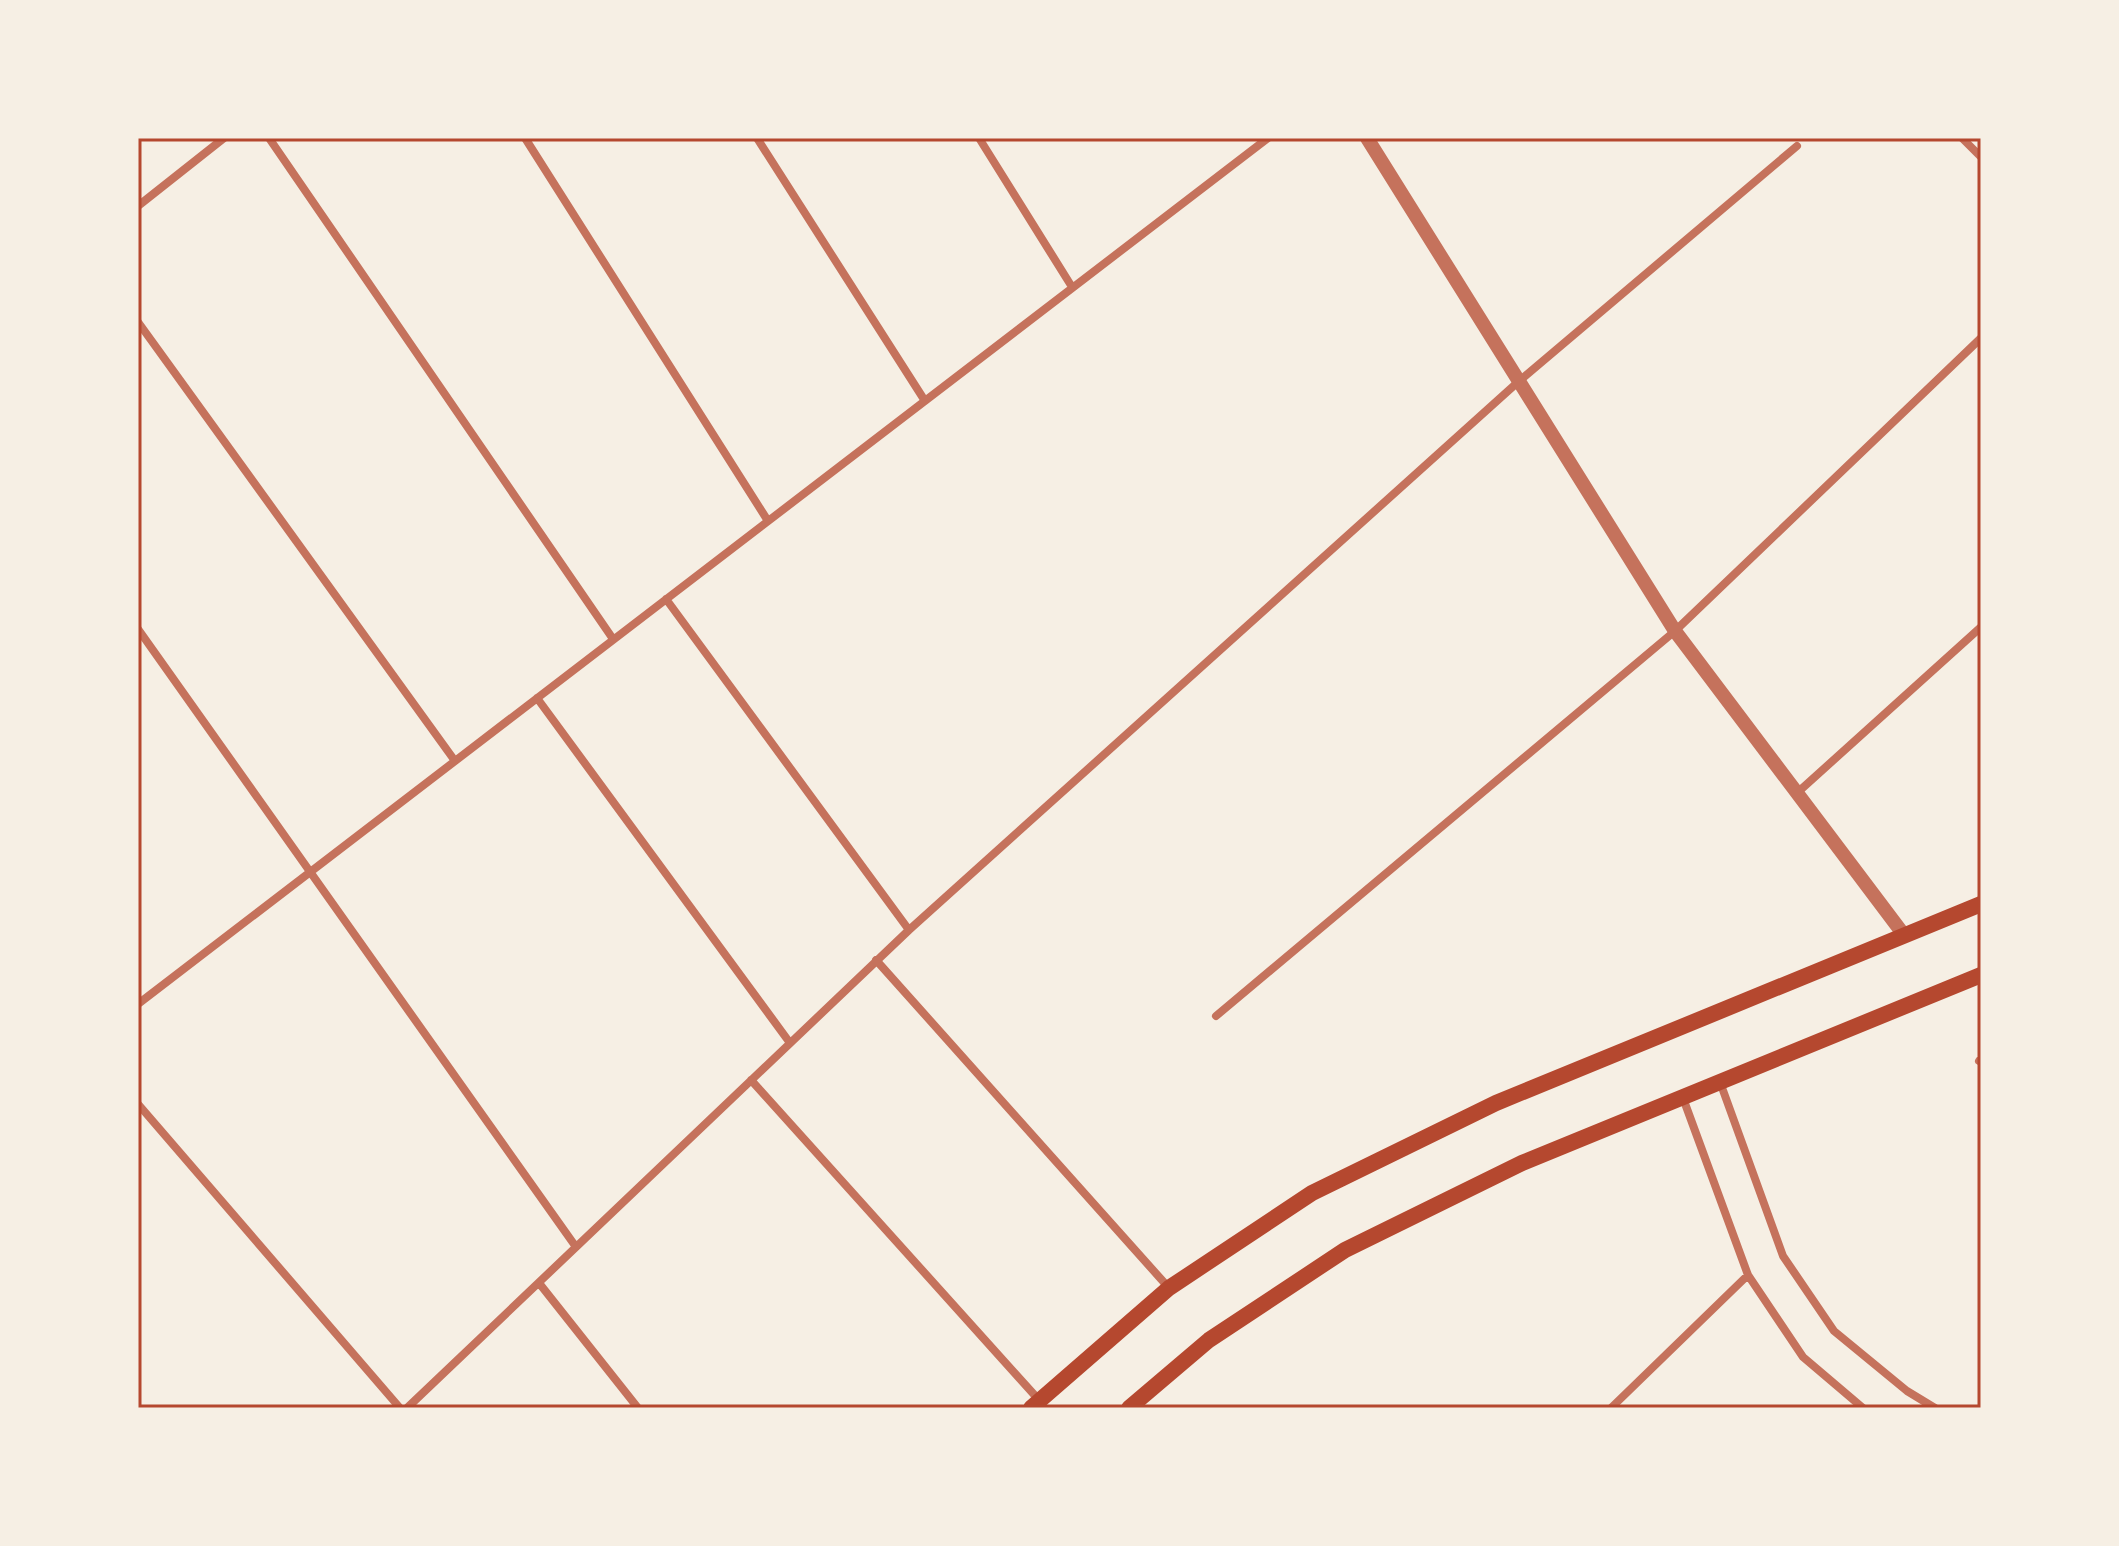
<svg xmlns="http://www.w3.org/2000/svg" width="2119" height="1546" font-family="Lato,sans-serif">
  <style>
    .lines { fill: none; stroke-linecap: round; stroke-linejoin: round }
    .minor { stroke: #c5725c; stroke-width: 8 }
    .tertiary { stroke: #c5725c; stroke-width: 14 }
    .secondary { stroke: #b5482f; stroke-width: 16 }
    .neatline { fill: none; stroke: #b5482f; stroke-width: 3 }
  </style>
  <rect width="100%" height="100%" fill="#f6efe4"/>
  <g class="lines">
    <path class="minor" d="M269,138l344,501
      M525,138l243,383
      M757,138l168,263
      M979,138l93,149
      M1962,138l19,19
      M138,206l86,-68
      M138,322l317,439
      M666,599l243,331
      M138,629l438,618
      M537,698l253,345
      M1797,793l184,-166
      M876,960l293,328
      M138,1004l1130,-866
      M1216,1016l459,-385 306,-293
      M1979,1061l2,1
      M751,1080l288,320
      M1720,1082l63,174 51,75 73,60 28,17
      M1683,1098l65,177 55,82 60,51
      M138,1104l262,304
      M539,1283l99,125
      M407,1408l502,-478 609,-548 279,-236
      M1611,1408l137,-133"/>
    <path class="tertiary" d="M1367,138l308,493 229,304"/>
    <path class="secondary" d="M1031,1408l138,-120 143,-95 184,-90 485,-199
      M1129,1408l80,-68 136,-90 177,-87 459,-188"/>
  </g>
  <rect width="2119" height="1546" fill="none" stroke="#f6efe4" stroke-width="280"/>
  <rect x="140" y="140" width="1839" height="1266" class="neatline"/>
</svg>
